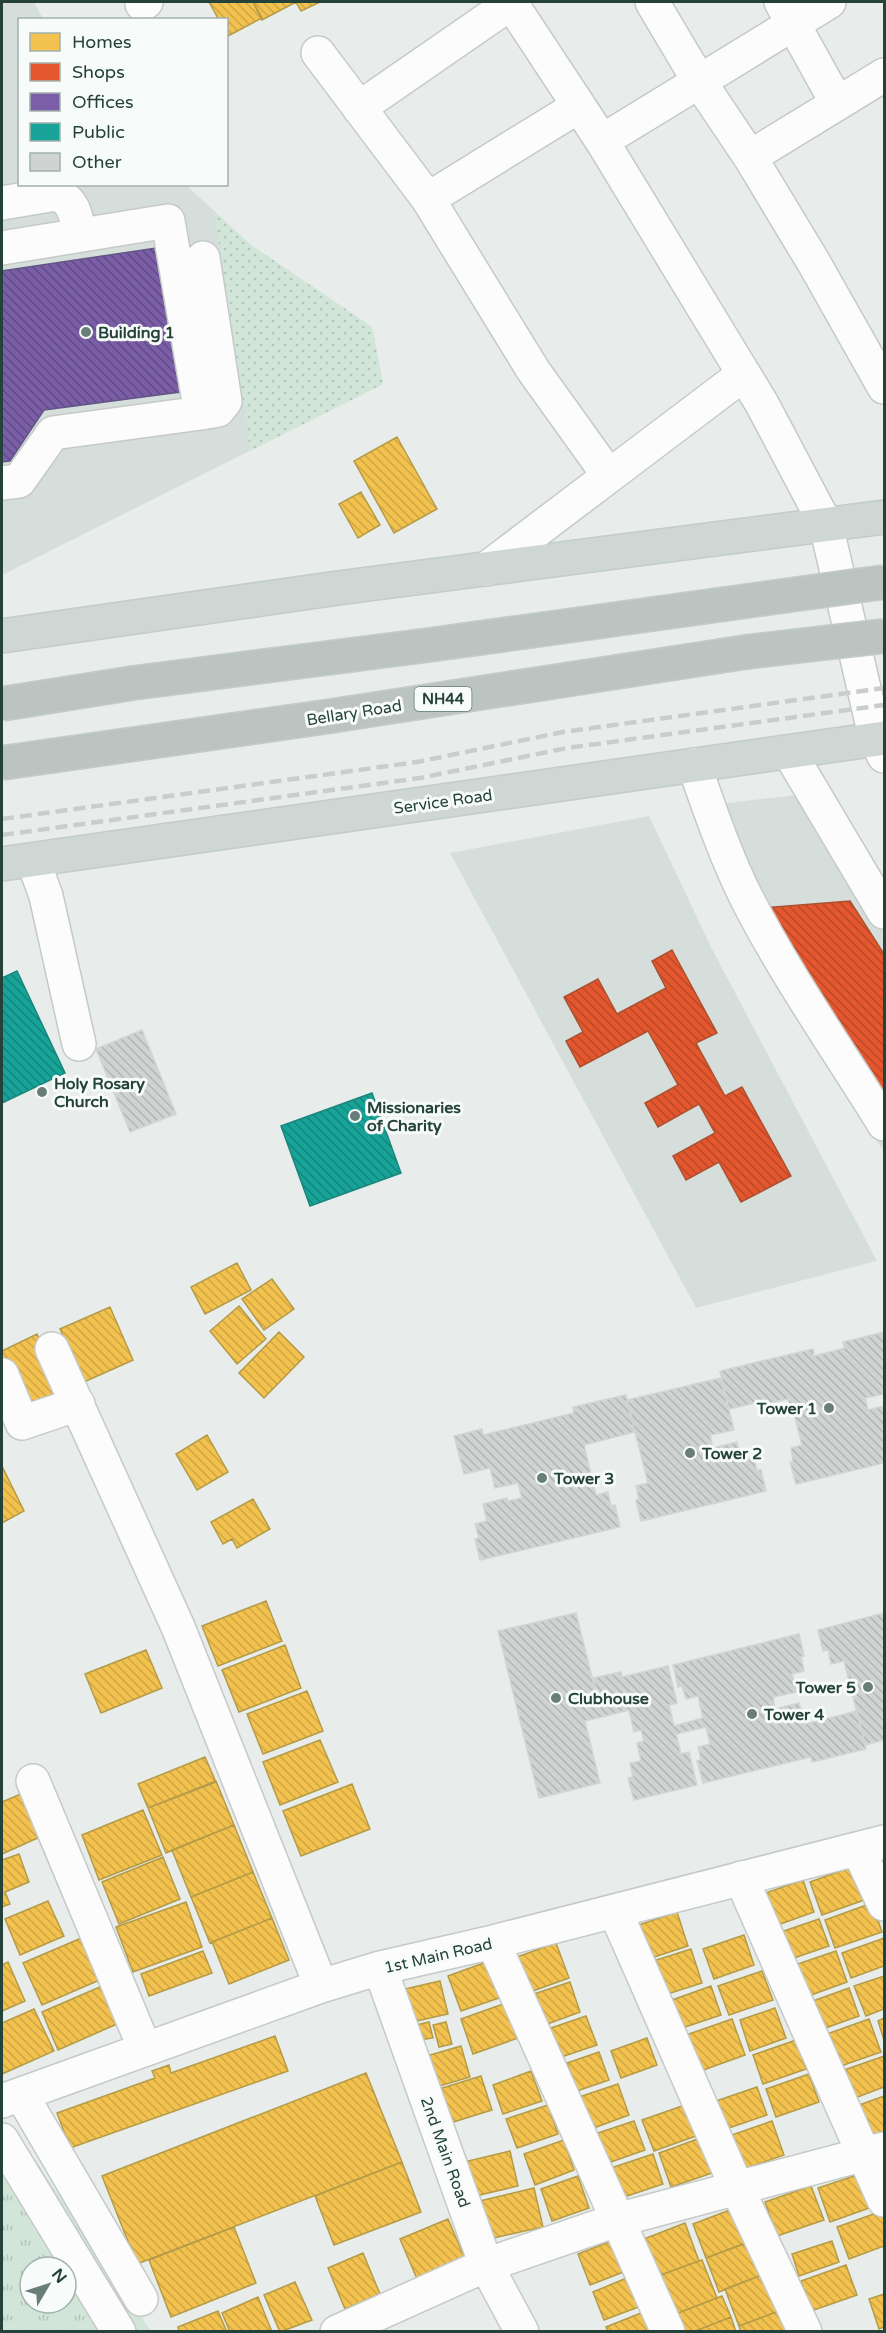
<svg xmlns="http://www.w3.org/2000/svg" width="886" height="2333" font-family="'Varela Round',sans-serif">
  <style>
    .built { fill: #d6dedb }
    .grass { fill: url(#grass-tufts); fill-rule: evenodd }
    .park { fill: url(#park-dots) }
    .homes { fill: url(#homes-back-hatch); stroke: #b49b48; stroke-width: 1.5 }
    .shops { fill: url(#shops-back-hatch); stroke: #aa5132; stroke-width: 1.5 }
    .offices { fill: url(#offices-back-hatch); stroke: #615686; stroke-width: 1.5 }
    .public { fill: url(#public-back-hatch); stroke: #1b867c; stroke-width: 1.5 }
    .building { fill: url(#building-back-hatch); stroke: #d1d6d4; stroke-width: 1.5 }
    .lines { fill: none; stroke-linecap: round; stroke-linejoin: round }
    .minor-casing { stroke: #c5cac8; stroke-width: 36 }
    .major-casing { stroke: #c3ccc9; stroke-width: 36 }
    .minor { stroke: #fcfcfc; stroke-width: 33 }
    .major { stroke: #cfd7d5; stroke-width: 33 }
    .rail { stroke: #c9cdcc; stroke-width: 4.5; stroke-dasharray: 12 6; stroke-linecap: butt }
    .highway-bridge-casing { stroke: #c3ccc9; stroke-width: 36; stroke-linecap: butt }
    .highway-bridge { stroke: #bcc4c2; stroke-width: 33 }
    .poi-dot { fill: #697e78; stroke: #f7fbf9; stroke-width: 2 }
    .labels { text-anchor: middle; stroke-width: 6; stroke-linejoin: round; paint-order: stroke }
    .shield { fill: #f7fbf9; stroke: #637a73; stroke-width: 1.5 }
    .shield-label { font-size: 15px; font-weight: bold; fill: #24423a }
    .poi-label { font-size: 16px; font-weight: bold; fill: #24423a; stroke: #f7fbf9; text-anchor: start }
    .street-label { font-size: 16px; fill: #24423a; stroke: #f7fbf9 }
  </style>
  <defs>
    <pattern id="grass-tufts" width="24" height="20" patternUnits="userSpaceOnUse" patternTransform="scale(1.5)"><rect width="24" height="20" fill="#d1e6d8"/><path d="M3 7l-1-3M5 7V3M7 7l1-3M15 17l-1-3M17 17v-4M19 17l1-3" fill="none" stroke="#b3c6ba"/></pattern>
    <pattern id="park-dots" width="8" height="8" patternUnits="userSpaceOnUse" patternTransform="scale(1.5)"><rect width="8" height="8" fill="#d1e6d8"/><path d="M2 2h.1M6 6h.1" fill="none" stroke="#b3c6ba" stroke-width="1.8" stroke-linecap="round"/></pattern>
    <pattern id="homes-back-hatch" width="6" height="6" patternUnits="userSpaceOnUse" patternTransform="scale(1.5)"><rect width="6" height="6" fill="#f2c14e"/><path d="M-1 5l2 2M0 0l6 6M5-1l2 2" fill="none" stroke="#cfa745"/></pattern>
    <pattern id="shops-back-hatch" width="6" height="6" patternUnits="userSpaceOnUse" patternTransform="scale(1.5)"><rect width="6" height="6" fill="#e4572e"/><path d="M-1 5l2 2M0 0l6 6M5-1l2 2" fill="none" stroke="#b94a28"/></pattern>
    <pattern id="offices-back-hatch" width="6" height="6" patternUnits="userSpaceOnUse" patternTransform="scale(1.5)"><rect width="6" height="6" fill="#7b5ea7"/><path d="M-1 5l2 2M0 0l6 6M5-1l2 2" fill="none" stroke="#5f4c82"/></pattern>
    <pattern id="public-back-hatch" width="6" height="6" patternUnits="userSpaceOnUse" patternTransform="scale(1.5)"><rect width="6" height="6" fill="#17a398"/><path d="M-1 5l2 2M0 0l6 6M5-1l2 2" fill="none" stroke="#15867d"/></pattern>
    <pattern id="building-back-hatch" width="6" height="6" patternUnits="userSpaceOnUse" patternTransform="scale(1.5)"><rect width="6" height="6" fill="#cfd4d2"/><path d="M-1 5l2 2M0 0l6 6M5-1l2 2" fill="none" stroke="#b2b7b5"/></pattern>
  </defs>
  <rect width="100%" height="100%" fill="#e8edeb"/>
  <path class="built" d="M2,2h32l9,17 -23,1v164l166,1 65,60 121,82 11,57 -381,191z
    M823,792l61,98v261l-40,-59 -106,-195 -37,-91z
    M649,816l63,133 165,312 -181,47 -246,-455z"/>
  <path class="grass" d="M12,2126l139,205h-149v-202zM30,2267h36v36h-36z"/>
  <path class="park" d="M214,211l37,34 121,82 11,57 -133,67z"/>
  <path class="homes" d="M209,2h44l9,16 -34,18 -2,-16h-7z
    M253,2h43l-34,18z
    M296,2h24l-19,9z
    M397,437l40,72 -43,24 -40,-72z
    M361,492l19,33 -22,13 -19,-34z
    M237,1263l14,27 -46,24 -14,-27z
    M272,1279l22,30 -30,21 -22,-31z
    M239,1306l27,33 -29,25 -27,-33z
    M110,1307l23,53 -49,22 -24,-53z
    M279,1332l25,25 -40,41 -25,-25z
    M37,1334l27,55 -39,20 -23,-49v-9z
    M207,1435l21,37 -31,18 -21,-36z
    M2,1466l22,45 -22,12z
    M253,1499l17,30 -33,19 -5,-9 -9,5 -12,-22z
    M266,1601l16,40 -64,25 -16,-40z
    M285,1645l16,43 -62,24 -17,-42z
    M146,1650l16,38 -61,25 -16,-39z
    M307,1691l16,40 -60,23 -16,-40z
    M320,1740l18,42 -58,23 -17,-43z
    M205,1757l11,25 -68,26 -10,-24z
    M216,1781l18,44 -68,28 -18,-45z
    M352,1784l18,45 -69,27 -18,-45z
    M23,1793l19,43 -40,18v-52z
    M143,1810l19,45 -63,25 -17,-45z
    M234,1825l19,47 -62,25 -19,-47z
    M19,1854l10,28 -24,10 5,12 -8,3v-47z
    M163,1857l17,42 -61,25 -17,-42z
    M854,1866l13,33 -45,16 -12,-33z
    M253,1872l19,46 -62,25 -19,-46z
    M803,1880l11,32 -42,15 -12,-32z
    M48,1901l16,35 -44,19 -15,-36z
    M186,1902l16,45 -69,25 -17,-45z
    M872,1903l10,29 -47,16 -10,-28z
    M677,1912l11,34 -46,15 -12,-33z
    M272,1918l17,42 -60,24 -17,-42z
    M819,1919l10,27 -41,14 -10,-27z
    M744,1935l10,30 -40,14 -11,-30z
    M86,1936l18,42 -62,27 -19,-42z
    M884,1938v28l-33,12 -9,-25z
    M556,1943l13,35 -39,14 -13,-35z
    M691,1949l11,34 -44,14 -11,-34z
    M203,1951l9,22 -63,23 -8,-22z
    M836,1951l11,31 -44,16 -11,-32z
    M489,1961l13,36 -41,14 -13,-35z
    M8,1962l17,39 -23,10v-46z
    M762,1971l11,29 -44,15 -11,-29z
    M884,1976v33l-18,7 -12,-30z
    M440,1981l8,33 -45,10 -7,-33z
    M570,1982l10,30 -38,14 -11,-31z
    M109,1983l17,37 -68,30 -16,-38z
    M711,1986l10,29 -39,13 -10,-28z
    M849,1988l10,28 -39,14 -10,-28z
    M506,2003l12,35 -45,16 -12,-35z
    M775,2008l11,30 -36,13 -10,-31z
    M34,2009l20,42 -52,23v-51z
    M586,2016l11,29 -39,13 -10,-29z
    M884,2018v22l-6,-19z
    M732,2019l13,36 -47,17 -12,-37z
    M869,2019l12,33 -43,15 -11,-33z
    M429,2022l4,16 -13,2 -4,-15z
    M446,2022l6,22 -13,3 -6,-22z
    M275,2036l13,35 -218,77 -13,-35 98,-35 -3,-7 17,-6 2,8z
    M647,2038l10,27 -36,13 -10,-27z
    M796,2040l10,29 -43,15 -10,-29z
    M461,2046l9,31 -41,12 -9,-31z
    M599,2052l10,28 -32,11 -10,-28z
    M884,2056v31l-29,11 -11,-28z
    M531,2071l11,30 -39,13 -10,-29z
    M366,2073l36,89 -265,102 -35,-88z
    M809,2074l10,28 -43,15 -10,-28z
    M481,2076l11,34 -42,13 -11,-34z
    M618,2084l11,31 -38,14 -12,-32z
    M757,2087l10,28 -41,14 -10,-28z
    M884,2096v36l-14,5 -11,-32z
    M548,2105l10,29 -41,14 -11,-29z
    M685,2105l11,31 -42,15 -12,-31z
    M634,2121l11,29 -37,13 -10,-30z
    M772,2121l12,34 -40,14 -12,-34z
    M703,2137l12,35 -44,15 -12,-34z
    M564,2140l10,30 -39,15 -11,-31z
    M510,2151l8,35 -47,11 -7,-35z
    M653,2154l10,30 -42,14 -10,-30z
    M402,2162l19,50 -87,33 -19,-49z
    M860,2174l12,33 -42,15 -12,-34z
    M578,2176l11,32 -37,13 -11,-32z
    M811,2186l13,34 -47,16 -12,-34z
    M534,2188l9,39 -63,14 -9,-38z
    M735,2208l13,34 -42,16 -13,-34z
    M882,2211l2,7v28l-35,13 -12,-32z
    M448,2219l18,42 -48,20 -18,-42z
    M685,2223l14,38 -41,15 -14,-37z
    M234,2227l22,56 -85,34 -22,-57z
    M614,2240l12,31 -36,14 -12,-31z
    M755,2240l12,33 -48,19 -13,-34z
    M832,2241l7,21 -40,14 -7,-22z
    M363,2253l17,41 -35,15 -17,-41z
    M702,2260l15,38 -44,17 -15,-39z
    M846,2265l11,30 -46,16 -10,-30z
    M767,2273l15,37 -43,16 -14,-37z
    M629,2277l12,29 -37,14 -11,-28z
    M295,2282l17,38 -32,12 -16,-37z
    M884,2294v33l-5,2 -10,-30z
    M722,2296l9,21 -38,15h-8l-7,-19z
    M258,2297l14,35h-42l-8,-19z
    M789,2307l9,25h-57l-2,-6z
    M218,2311l9,21h-48l-1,-5z
    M646,2311l8,21h-46l-2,-5z
    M731,2317l5,15h-43z"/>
  <path class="shops" d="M850,901l34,53v146l-122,-192z
    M672,950l45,83 -21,10 29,53 17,-9 49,89 -50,26 -22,-40 -33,18 -13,-24 42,-23 -16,-29 -41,23 -13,-24 33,-18 -30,-54 -68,36 -14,-26 17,-9 -19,-35 34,-18 19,35 49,-26 -14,-27z"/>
  <path class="offices" d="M156,248l24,144 -136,18 -34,51 -8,1v-191z"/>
  <path class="public" d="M17,971l48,102 -63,30v-125z
    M372,1093l29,80 -91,33 -29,-80z"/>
  <path class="building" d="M142,1030l34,84 -46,18 -34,-83z
    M884,1332v62l-19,4 3,12 16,-4v57l-88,21 -6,-22h3l-2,-14 11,-3 -9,-35h-2l-3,-11 -32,7 -1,-3 -26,6 -9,-38 93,-22 1,7 31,-8 -2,-6z
    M721,1378l13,52 -24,5 3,13 24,-6 5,19 12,-3 3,12h4l5,21 -125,30 -5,-21 3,-1 -3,-13 12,-3 -21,-83z
    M626,1395l9,37 -51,13 12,50 12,-3 3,14 4,-1 5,22 -140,33 -5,-21 4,-1 -4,-14 12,-3 -4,-17 24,-6 1,3 14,-3 -4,-15 -23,5 -5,-20 -26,6 -10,-38 28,-7 1,6 91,-22 -1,-6z
    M576,1613l26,104 -17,4 15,62 -61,15 -41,-167z
    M884,1613v127l-19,5 -21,-84 -13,3 -3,-14 -5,1 -5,-21z
    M799,1634l5,22 -3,1 3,14 -12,3 5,18 -24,5 2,12 24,-6 6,21 52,-13 9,38 -54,13 -1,-5 -108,26 -6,-22 4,-1 -3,-13 12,-3 -4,-17 -30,7 5,20 8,-2 8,33 -63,15 -6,-22 5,-1 -3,-14 11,-2 -4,-18 7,-2 -3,-11 -7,2 -5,-22 -27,7 -9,-39 28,-6 1,5 46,-11 9,37 -8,2 5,21 29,-8 -5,-22 -12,3 -4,-13 -4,1 -5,-22z"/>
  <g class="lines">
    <defs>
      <path id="minor" d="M652,2l47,79 51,76 64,106 70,124
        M781,2l56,101
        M829,2l-227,139 160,263 64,121 50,215 8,16
        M142,4l4,-2
        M318,53l110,146 105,171 76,106 135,-102
        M359,108l152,-105 91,138
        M750,157l134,-82
        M428,199l151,-93
        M2,203l54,-9c19,6 20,24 24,41
        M2,248l166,-27 33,192 -148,20 -34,48 -17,2
        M201,413l17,-3 7,-9 -22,-143
        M486,569l123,-93
        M789,752l95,160
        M694,765c16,45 31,90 52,132 39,77 93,154 138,227
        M33,860l13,36 33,148
        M52,1349l126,278 143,359
        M2,1375l20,48 56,-19
        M33,1781l112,268
        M858,1849l26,55
        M741,1878l143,322
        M615,1911l122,277 68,144
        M493,1942l175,390
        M380,1968l106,297 36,67
        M21,2094l120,205
        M2,2101l319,-115 59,-18 113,-26 391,-100
        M2,2140l117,192
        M337,2332l149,-67 131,-45 267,-71"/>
      <path id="major" d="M2,636l336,-48 546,-71
        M2,864l882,-126"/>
    </defs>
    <use href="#minor" class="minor-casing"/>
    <use href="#major" class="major-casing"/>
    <use href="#minor" class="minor"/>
    <use href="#major" class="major"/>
    <path class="rail" d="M2,819l415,-57 146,-30 321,-44
      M2,835l418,-57 147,-30 317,-43"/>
    <defs>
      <path id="highway-bridge" d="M2,704l131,-21 296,-38 455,-63
        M2,763l329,-47 415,-64 138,-16"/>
    </defs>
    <use href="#highway-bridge" class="highway-bridge-casing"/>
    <use href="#highway-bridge" class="highway-bridge"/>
  </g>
  <g class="poi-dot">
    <circle cx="86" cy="332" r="6"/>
    <circle cx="42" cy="1092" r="6"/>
    <circle cx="355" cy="1116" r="6"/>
    <circle cx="829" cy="1408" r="6"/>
    <circle cx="690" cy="1453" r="6"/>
    <circle cx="542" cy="1478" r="6"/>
    <circle cx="868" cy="1687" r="6"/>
    <circle cx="556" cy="1698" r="6"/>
    <circle cx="752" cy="1714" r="6"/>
  </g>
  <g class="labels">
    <rect class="shield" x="414.5" y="687" width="57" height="24" rx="4.5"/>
    <g class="shield-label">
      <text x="443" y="704">NH44</text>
    </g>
    <g class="poi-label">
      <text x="98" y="338">Building 1</text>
      <text x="54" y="1089">Holy Rosary<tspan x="54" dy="18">Church</tspan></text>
      <text x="367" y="1113">Missionaries<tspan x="367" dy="18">of Charity</tspan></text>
      <text x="817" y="1414" text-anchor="end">Tower 1</text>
      <text x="702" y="1459">Tower 2</text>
      <text x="554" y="1484">Tower 3</text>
      <text x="856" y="1693" text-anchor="end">Tower 5</text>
      <text x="568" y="1704">Clubhouse</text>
      <text x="764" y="1720">Tower 4</text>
    </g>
    <g class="street-label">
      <text transform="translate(354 712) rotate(-9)" y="6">Bellary Road</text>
      <text transform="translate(443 801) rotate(-8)" y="6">Service Road</text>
      <text transform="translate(438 1955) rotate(-13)" y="6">1st Main Road</text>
      <text transform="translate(446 2152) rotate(70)" y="6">2nd Main Road</text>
    </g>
  </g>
  <rect width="886" height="2333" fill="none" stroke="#24423a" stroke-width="6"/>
  <rect x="18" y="18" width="210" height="168" fill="#f7fbf9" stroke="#a3b1ad" stroke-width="1.5"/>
  <rect x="30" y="33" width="30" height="18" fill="#f2c14e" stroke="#a3b1ad" stroke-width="1.5"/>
  <text x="72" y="48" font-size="18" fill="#24423a">Homes</text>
  <rect x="30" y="63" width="30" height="18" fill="#e4572e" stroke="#a3b1ad" stroke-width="1.5"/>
  <text x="72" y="78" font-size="18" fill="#24423a">Shops</text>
  <rect x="30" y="93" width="30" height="18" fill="#7b5ea7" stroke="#a3b1ad" stroke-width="1.5"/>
  <text x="72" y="108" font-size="18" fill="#24423a">Offices</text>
  <rect x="30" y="123" width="30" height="18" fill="#17a398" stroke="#a3b1ad" stroke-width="1.5"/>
  <text x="72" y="138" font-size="18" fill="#24423a">Public</text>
  <rect x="30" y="153" width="30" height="18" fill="#cfd4d2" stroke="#a3b1ad" stroke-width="1.5"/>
  <text x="72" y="168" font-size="18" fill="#24423a">Other</text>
  <g transform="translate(48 2285) rotate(51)"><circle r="28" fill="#f7fbf9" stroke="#a3b1ad" stroke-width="1.5"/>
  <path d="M0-4.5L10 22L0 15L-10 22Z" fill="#697e78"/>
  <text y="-9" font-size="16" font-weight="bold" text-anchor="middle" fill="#24423a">N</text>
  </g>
</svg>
